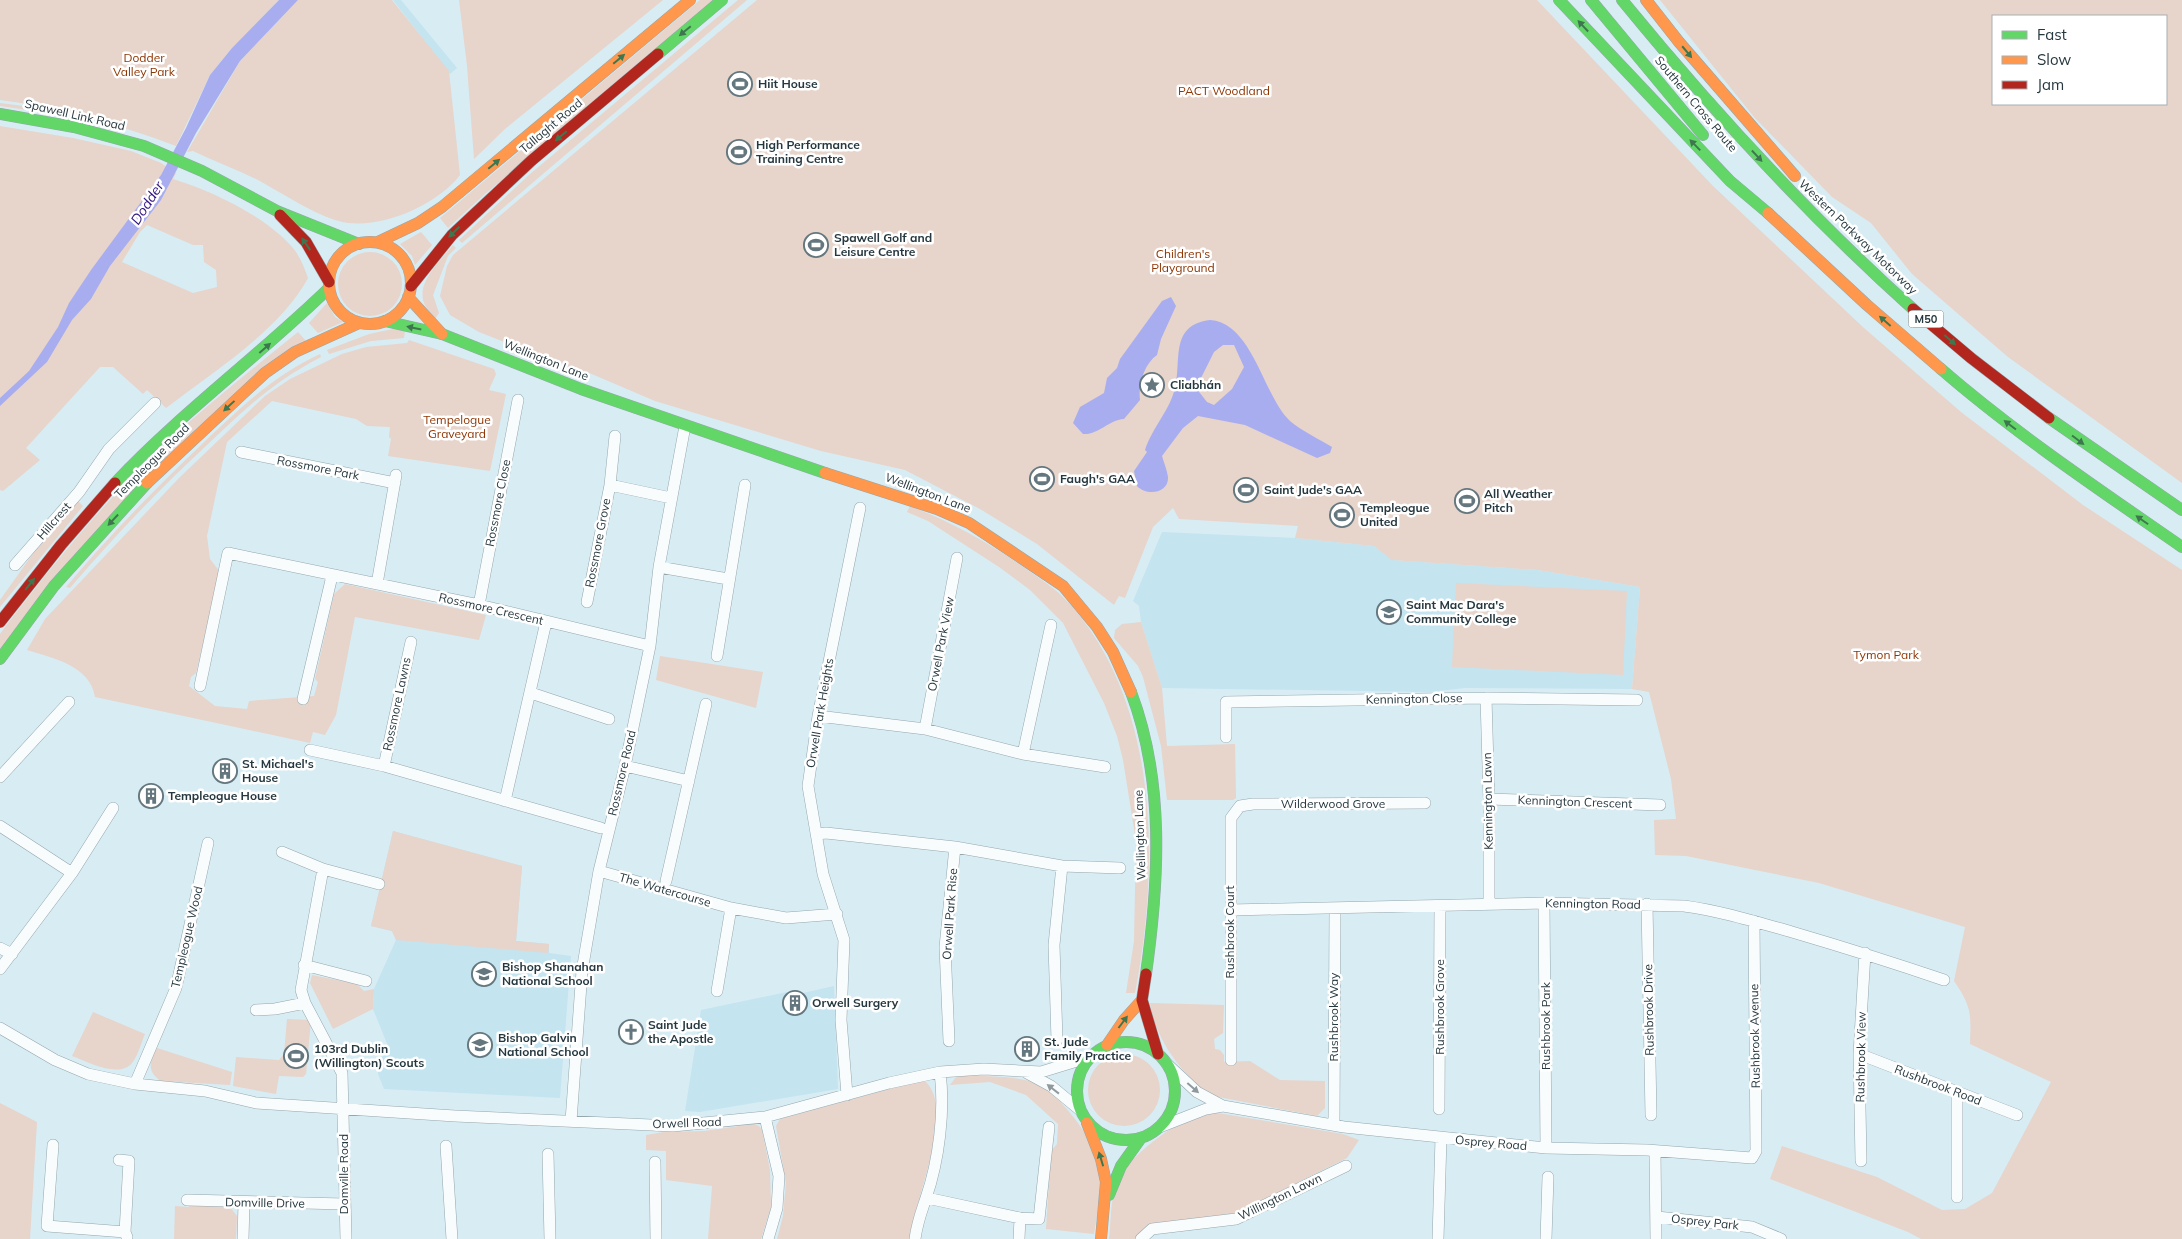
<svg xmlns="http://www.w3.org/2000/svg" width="2182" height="1239" font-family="Mulish,sans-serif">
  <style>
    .built { fill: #c4e4f0 }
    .green { fill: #e7d4cb; fill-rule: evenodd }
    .water { fill: #a8adf0; fill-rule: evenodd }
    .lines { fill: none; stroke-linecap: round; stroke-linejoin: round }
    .street-casing { stroke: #95a7ad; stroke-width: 12 }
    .fast-casing { stroke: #95a7ad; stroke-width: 12 }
    .slow-casing { stroke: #95a7ad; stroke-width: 12 }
    .jam-casing { stroke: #95a7ad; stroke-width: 12 }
    .street { stroke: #f9fcfd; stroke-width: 11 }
    .fast { stroke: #63d668; stroke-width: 11 }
    .slow { stroke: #ff974d; stroke-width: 11 }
    .jam { stroke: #b3261e; stroke-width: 11 }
    .oneway { fill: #3e774f }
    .oneway2 { fill: #909a9e }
    .labels { text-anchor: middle; stroke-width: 5; stroke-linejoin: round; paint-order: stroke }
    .shield { fill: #fff; stroke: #677479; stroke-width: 1 }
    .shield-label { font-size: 11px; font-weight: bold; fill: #26383f }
    .park-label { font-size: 12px; fill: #8e3503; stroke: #fff }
    .poi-label { font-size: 12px; font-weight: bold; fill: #26383f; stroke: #fff; text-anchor: start }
    .street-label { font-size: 12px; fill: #26383f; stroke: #fff }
    .water-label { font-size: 14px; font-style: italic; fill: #2f1481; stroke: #fff }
  </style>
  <rect width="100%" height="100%" fill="#d8ecf3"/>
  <path class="built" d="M393,0h8l56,68 -7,6z
    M1162,532l133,6 79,8 19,14 145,10 102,17 -8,102 -167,-1 -36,4 -267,-4 -21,-66 -2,-16 -6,-5z
    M393,831l129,35 -6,75 33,3v9l22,3 -11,142 -176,-9 -6,-15v-8l10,-20 -15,-37 1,-20 22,-49 -4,-9 -21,-5z
    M834,986l4,103 -138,23 -15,-1 16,-101 91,-19 2,4z"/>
  <path class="green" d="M0,0h279l-47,48 -22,27 -34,71c-58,-22 -115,-38 -176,-46z
    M298,0h94l57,71 11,104c-22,29 -74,52 -111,48 -28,-3 -68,-31 -93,-44 -21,-10 -42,-18 -63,-28l-6,1 53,-91z
    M459,0h204l-158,129 -31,30 -7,-93z
    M700,0h15l-230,194 -37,34 -8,-10z
    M738,0h9l-285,243 -3,-3 71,-66z
    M757,0h780l176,186 151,142 97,84 122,93 99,65v669h-261l-13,-7 -138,-53 12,-33 95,31 65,33 23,-1 27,-16 59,-111 -81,-38c1,-30 2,-37 -16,-63l11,-54 -146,-44 -133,-27 -31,-1 -1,-35 22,-1 -5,-40 -22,-87 -17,-3 8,-102 -102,-17 -146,-10 -18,-14 -79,-8 3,-12 -119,-7 -6,-11 -20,19 -28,71 -6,-2 -5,9 -77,-61 -57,-35 -75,-39 -84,-19 -166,-50 -68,-29h-6l-102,-40 -29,-17 -10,-19 7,-30 6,-11z
    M1660,0h522v483l-174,-126 -96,-83 -41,-51 -39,-26 -78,-80zM1993,16h173v88h-173z
    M0,103l47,6 63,17 -61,-13 -49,-7z
    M0,126l73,12 58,13 30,12 15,10 -3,6c39,12 92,37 119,68 8,9 12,20 16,31 -28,52 -95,94 -142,130l-19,-18 -4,4 -30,-27h-13l-74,81 14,12 -37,31 -3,-1zM147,225l46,20h10l1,17 12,8 1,17 -24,6 -71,-31 18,-30z
    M421,232l11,13 -17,20 -3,-9 -12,-12z
    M453,245l3,3 -8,8 -15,39 6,18 -4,6c-3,-5 -9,-11 -11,-16 -8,-21 18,-44 29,-58z
    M338 284a32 32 0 1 1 64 0a32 32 0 1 1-64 0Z
    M327,303l8,14 8,5 -25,11 -9,-10z
    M393,329l12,1 -1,8 -33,3 -42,13 -2,-4 42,-16z
    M298,332l8,9 -42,26 -264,282v-15l5,-7c50,-65 102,-129 162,-185 42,-39 87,-74 131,-110z
    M409,340l85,29 2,5 -7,16 17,4 -16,77 -102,-15 3,-17 -2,-2 1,-10 -23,-1 -11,-7 -84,-18 -45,41 -20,94 3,23 10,13 -24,101 -5,4 -2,9 26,20 32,3 2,-8 65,-5 4,-14 -3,-3 19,-85 11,-10 141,31 -7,25 -124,-23 -19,98 -11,20 -12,-3 -3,11 -215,-46c-5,-32 -43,-39 -68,-47l18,-31 134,-141 86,-82 25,-17 52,-25 24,-7 41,-4z
    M320,354l1,3c-48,25 -75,51 -114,88 -49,45 -94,93 -137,143l-4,-1c42,-50 87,-96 134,-141 37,-35 72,-70 120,-92z
    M78,501l5,5 -83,101v-7l42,-59z
    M910,506c46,18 79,37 119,65 11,8 24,16 33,25 98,99 98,269 73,397h-9l8,-52 2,-100 -13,-81 -6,-24 -13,-33 -41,-80 -33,-33 -31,-23 -71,-46 -21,-9z
    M1456,583l171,8 -4,84 -171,-8z
    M1141,622l21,66 5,58 68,-2 1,54 -3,2h-66l-6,-54 -18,-69 -5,-11 -24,-28 1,-8 7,-6z
    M660,656l103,16 -7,36 -100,-28z
    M393,831l129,35 -6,75 33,3 -1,9 -152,-13 -4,-9 -21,-5z
    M312,975l45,9 7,7 10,-2 -1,20 -40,20 -23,-46z
    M1150,1003l74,2 -1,28 -9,6 1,10 5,1 4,5v7l26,-1 30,19 45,1v27l-8,8 -104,-20c-30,-19 -58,-57 -63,-93z
    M93,1012l52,22c-4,9 -7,22 -13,29 -13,16 -46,-2 -60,-7z
    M287,1019l24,1 -5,54 -3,3 -24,-1 -3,18 -43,-8 3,-29 43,3 5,-6z
    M157,1048l75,24 -2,13 -69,-4c-15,-10 -11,-20 -4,-33z
    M1088 1090a36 36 0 1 1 72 0a36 36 0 1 1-72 0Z
    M962,1075c24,2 51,0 73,8 23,8 60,58 65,82 5,21 -3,48 -6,69l-48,-5 5,-78 6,-7 1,-20 -32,-29 -36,-13 -40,3 6,-8z
    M915,1082h11c30,30 -13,120 -16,157h-133l6,-23 3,-33 -10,-57 4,-7z
    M0,1103l37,19 -7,117h-30z
    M1206,1113h12l125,21 16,6 -12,18 -113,56 -86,12 -8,6 -4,7h-27c2,-16 1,-38 7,-53 12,-32 59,-64 90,-73z
    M754,1124l5,2 3,4 8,40 1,37 -10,32h-53l4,-53 -46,-6v-29l-20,-1v-15l18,-3 40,-1z
    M193,1204l37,3 7,9 -1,23h-62l1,-33 13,1z"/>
  <path class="water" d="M279,0h19l-58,61 -44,72 -35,67 -51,66 -19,33 -19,21 -25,42 -47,44v-8l29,-27 29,-44 11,-24 22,-33 70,-95 25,-47 24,-53 22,-27z
    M1171,297l5,9 -15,33 -4,16c-13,9 -19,30 -17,45l-16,19c-16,1 -25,16 -41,15l-10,-11 7,-16 24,-14 3,-15 10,-10 3,-9 42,-58z
    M1210,320c43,3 53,76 80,101 12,10 29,18 42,26l-2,6 -13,5 -72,-33 -47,-9 -15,12 -21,28c2,7 5,14 6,21 1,17 -22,19 -31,9l-3,-15 13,-19 -2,-2c7,-22 25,-40 30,-62 7,-27 -6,-63 35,-68zM1223,345h11l10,22 -12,22 -18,16 -7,-3 -11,-14 18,-36z"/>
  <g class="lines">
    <defs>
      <path id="street" d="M241,452l154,31
        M610,485l61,13
        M15,565l64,-73 30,-43 46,-46
        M659,567l69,12
        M377,584l19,-109
        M587,602l23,-117 5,-49
        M479,605l39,-205
        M717,656l28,-171
        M200,686l28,-133 251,52 171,41
        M531,693l78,26
        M1486,698l3,101v105
        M303,699l29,-123
        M818,716l107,13 98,25 82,13
        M925,729l32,-171
        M1226,737v-35l260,-4 151,2
        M310,750l74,16 217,62
        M1023,754l28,-129
        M384,766l27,-124
        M625,766l64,15
        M0,777l69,-75
        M1489,799l171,6
        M505,801l41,-179
        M0,826l72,47
        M817,834l9,-1 129,14 107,19 58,2
        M282,852l41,17 56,15
        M323,869l-22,121 4,13 37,70 4,166
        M599,871l132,37 55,10 51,-4
        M666,881l40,-177
        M1544,903l2,245
        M1647,904l4,211
        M1231,910l313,-7 140,3c37,5 72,16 108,26 51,15 102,31 152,48
        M0,948l12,6
        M304,965l62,16
        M0,969l72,-96 41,-65
        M717,991l14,-83
        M256,1010l19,-1 30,-6
        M0,1028l55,32 33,14 47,10 70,7 51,12 199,13 218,10 92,-9 124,-34 51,-11 44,-3 57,3 49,-15
        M1057,1040l-3,-95 8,-79
        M949,1041l-4,-94 10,-100
        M1859,1054l158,61
        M1231,1060v-242l9,-12 13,-2 172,-1
        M1167,1064l30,28 26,14 121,21 202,21 101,2 105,8 4,-7 -2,-230
        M1027,1073l24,13 29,24
        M135,1084l41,-96 32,-145
        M847,1095l-6,-75 3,-80 -21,-66 -15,-88 10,-70 42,-208
        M1439,1109l1,-203
        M765,1117l14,59 -2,32 -9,31
        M571,1121l11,-150 17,-100 26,-105 25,-120 9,-79 26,-141
        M1334,1125l1,-216
        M1160,1127l46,-18 17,-3
        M53,1145l-6,81 78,6
        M446,1146l6,93
        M1655,1151l1,88
        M548,1154l2,85
        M119,1160l10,1 -4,71 2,5
        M1861,1161l-2,-107 6,-101
        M655,1162l1,77
        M1957,1197v-105
        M927,1198l93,20 19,1 10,-92
        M187,1200l157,4
        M1657,1217l95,10 29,12
        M243,1239l1,-36
        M915,1239c2,-16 6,-26 11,-41 13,-38 19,-87 14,-126
        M1019,1239l1,-21
        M1141,1239l11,-10 84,-10 110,-53
        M1438,1239l3,-101
        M1546,1239l2,-62"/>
      <path id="fast" d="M1559,0l171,181 38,32
        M1591,0l112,135
        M1622,0c90,110 185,214 291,309
        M658,54l64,-54
        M0,114l74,13 70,19 58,25 75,40 82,33
        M385,321l57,13 139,55 244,84
        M1941,369c75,65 159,121 241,178
        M2049,418l133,92
        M115,483c66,-70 145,-128 214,-195
        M0,659l54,-73 93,-103
        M1131,692c34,90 28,189 15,282
        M1077 1091a49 49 0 1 1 98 0a49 49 0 1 1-98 0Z
        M1109,1195l12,-29 20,-28"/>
      <path id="slow" d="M1646,0l33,42 116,134
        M1768,213l99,92 74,64
        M378,242l40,-19 24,-16 248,-207
        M329 283a41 41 0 1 1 82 0a41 41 0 1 1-82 0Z
        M408,297l34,37
        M825,473l112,36 32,14 94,63 34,41 16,25 18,40
        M147,483l118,-110 30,-21 64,-29
        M1107,1045l17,-25 18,-20
        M1087,1123l14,36 5,23 -5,57"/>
      <path id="jam" d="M280,215l26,27 23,40
        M411,286l41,-51 79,-74 127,-107
        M1913,309l58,49 78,60
        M0,622l61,-77 54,-62
        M1146,974l-4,26 16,54"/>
    </defs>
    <use href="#street" class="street-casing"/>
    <use href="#fast" class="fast-casing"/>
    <use href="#slow" class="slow-casing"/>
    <use href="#jam" class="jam-casing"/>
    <use href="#street" class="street"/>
    <use href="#fast" class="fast"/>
    <use href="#slow" class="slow"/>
    <use href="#jam" class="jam"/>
  </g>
  <defs><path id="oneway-solid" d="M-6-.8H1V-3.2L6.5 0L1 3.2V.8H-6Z" transform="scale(1.25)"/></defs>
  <g class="oneway">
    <use href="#oneway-solid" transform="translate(1583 26) rotate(-133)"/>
    <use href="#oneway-solid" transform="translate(685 31) rotate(140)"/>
    <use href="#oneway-solid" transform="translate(1687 52) rotate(50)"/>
    <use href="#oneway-solid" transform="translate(619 59) rotate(-40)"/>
    <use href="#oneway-solid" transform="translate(561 136) rotate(140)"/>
    <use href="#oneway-solid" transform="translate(1695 145) rotate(-134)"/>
    <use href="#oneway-solid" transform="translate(1757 156) rotate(47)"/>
    <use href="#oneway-solid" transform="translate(494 164) rotate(-40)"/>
    <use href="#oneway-solid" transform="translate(454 232) rotate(136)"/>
    <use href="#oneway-solid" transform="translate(306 244) rotate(-125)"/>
    <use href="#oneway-solid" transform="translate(1885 321) rotate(-139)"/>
    <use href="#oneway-solid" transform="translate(414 328) rotate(-168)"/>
    <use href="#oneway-solid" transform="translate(1950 340) rotate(41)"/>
    <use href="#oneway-solid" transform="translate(265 348) rotate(-41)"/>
    <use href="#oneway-solid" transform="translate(229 406) rotate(137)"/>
    <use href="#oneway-solid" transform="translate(2010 425) rotate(-143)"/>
    <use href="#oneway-solid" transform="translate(2078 440) rotate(37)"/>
    <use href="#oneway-solid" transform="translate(113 520) rotate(133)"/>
    <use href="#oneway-solid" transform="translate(2142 520) rotate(-145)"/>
    <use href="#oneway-solid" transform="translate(30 584) rotate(-51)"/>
    <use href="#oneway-solid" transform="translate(1123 1022) rotate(-53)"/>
    <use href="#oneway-solid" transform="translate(1101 1159) rotate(-107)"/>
  </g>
  <g class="oneway2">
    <use href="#oneway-solid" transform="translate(1193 1088) rotate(41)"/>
    <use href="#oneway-solid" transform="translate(1053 1089) rotate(-142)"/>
  </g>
  <defs>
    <symbol id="stadium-ring" viewBox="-11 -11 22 22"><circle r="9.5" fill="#fff" stroke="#64777e" stroke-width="1.5"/><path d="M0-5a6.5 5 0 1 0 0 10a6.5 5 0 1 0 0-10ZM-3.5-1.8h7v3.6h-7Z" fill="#64777e"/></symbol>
    <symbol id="sight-ring" viewBox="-11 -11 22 22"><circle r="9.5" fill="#fff" stroke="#64777e" stroke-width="1.5"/><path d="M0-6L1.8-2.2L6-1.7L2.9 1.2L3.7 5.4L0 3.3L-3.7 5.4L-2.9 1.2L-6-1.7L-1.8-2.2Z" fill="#64777e"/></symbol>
    <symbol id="school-ring" viewBox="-11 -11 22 22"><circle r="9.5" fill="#fff" stroke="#64777e" stroke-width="1.5"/><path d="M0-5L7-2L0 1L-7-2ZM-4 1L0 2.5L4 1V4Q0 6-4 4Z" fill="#64777e"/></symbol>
    <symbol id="building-ring" viewBox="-11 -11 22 22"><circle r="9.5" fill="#fff" stroke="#64777e" stroke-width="1.5"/><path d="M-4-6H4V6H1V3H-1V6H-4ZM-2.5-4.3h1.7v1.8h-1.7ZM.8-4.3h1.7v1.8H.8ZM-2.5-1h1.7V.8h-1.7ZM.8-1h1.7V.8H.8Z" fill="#64777e"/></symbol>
    <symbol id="church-ring" viewBox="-11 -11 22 22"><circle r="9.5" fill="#fff" stroke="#64777e" stroke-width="1.5"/><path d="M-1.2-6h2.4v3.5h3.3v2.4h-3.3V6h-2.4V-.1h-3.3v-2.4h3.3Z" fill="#64777e"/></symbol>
  </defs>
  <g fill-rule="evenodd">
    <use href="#stadium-ring" x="726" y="70" width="28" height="28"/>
    <use href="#stadium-ring" x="725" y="138" width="28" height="28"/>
    <use href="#stadium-ring" x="802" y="231" width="28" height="28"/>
    <use href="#sight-ring" x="1138" y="371" width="28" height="28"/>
    <use href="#stadium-ring" x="1028" y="465" width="28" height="28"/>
    <use href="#stadium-ring" x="1232" y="476" width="28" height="28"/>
    <use href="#stadium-ring" x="1453" y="487" width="28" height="28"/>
    <use href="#stadium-ring" x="1328" y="501" width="28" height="28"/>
    <use href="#school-ring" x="1375" y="598" width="28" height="28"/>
    <use href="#building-ring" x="211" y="757" width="28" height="28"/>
    <use href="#building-ring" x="137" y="782" width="28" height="28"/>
    <use href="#school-ring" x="470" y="960" width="28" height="28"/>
    <use href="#building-ring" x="781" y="989" width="28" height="28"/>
    <use href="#church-ring" x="617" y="1018" width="28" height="28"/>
    <use href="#school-ring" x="466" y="1031" width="28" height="28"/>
    <use href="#building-ring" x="1013" y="1035" width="28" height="28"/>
    <use href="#stadium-ring" x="282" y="1042" width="28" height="28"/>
  </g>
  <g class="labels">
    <rect class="shield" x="1908.5" y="310.5" width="35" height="17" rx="4"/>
    <g class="shield-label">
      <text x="1926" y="323">M50</text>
    </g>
    <g class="park-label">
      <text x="144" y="62">Dodder<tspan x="144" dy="14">Valley Park</tspan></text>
      <text x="1224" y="95">PACT Woodland</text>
      <text x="1183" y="258">Children's<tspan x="1183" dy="14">Playground</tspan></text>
      <text x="457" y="424">Tempelogue<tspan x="457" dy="14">Graveyard</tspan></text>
      <text x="1886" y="659">Tymon Park</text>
    </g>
    <g class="poi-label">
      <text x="758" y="88">Hiit House</text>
      <text x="756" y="149">High Performance<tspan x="756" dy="14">Training Centre</tspan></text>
      <text x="834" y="242">Spawell Golf and<tspan x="834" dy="14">Leisure Centre</tspan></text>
      <text x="1170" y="389">Cliabhán</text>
      <text x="1060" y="483">Faugh's GAA</text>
      <text x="1264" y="494">Saint Jude's GAA</text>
      <text x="1484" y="498">All Weather<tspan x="1484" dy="14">Pitch</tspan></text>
      <text x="1360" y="512">Templeogue<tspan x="1360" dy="14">United</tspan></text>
      <text x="1406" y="609">Saint Mac Dara's<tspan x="1406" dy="14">Community College</tspan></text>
      <text x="242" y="768">St. Michael's<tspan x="242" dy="14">House</tspan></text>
      <text x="168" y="800">Templeogue House</text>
      <text x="502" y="971">Bishop Shanahan<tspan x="502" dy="14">National School</tspan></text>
      <text x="812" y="1007">Orwell Surgery</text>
      <text x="648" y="1029">Saint Jude<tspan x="648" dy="14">the Apostle</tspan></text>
      <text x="498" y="1042">Bishop Galvin<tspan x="498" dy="14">National School</tspan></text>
      <text x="1044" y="1046">St. Jude<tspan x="1044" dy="14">Family Practice</tspan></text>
      <text x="314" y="1053">103rd Dublin<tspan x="314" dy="14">(Willington) Scouts</tspan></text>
    </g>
    <g class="street-label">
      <text transform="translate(1696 104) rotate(50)" y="4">Southern Cross Route</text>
      <text transform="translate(75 115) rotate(13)" y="4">Spawell Link Road</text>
      <text transform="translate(551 126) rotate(-40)" y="4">Tallaght Road</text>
      <text transform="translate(1858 237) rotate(44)" y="4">Western Parkway Motorway</text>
      <text transform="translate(546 360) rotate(22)" y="4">Wellington Lane</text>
      <text transform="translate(152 461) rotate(-45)" y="4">Templeogue Road</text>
      <text transform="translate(318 468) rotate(11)" y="4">Rossmore Park</text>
      <text transform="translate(928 493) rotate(21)" y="4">Wellington Lane</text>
      <text transform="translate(498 503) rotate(-79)" y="4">Rossmore Close</text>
      <text transform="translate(54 521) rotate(-49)" y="4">Hillcrest</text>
      <text transform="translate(598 543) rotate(-79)" y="4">Rossmore Grove</text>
      <text transform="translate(491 609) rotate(13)" y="4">Rossmore Crescent</text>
      <text transform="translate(941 644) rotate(-79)" y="4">Orwell Park View</text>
      <text transform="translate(1414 699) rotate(-1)" y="4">Kennington Close</text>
      <text transform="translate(397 704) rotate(-78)" y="4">Rossmore Lawns</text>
      <text transform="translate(820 713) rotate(-80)" y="4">Orwell Park Heights</text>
      <text transform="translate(622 773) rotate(-77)" y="4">Rossmore Road</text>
      <text transform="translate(1488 801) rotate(-91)" y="4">Kennington Lawn</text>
      <text transform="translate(1575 802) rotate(2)" y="4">Kennington Crescent</text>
      <text x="1333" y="808">Wilderwood Grove</text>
      <text transform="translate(1140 835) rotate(-92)" y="4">Wellington Lane</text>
      <text transform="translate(665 890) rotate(16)" y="4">The Watercourse</text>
      <text transform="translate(1593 904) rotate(1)" y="4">Kennington Road</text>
      <text transform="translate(950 914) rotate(-86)" y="4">Orwell Park Rise</text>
      <text transform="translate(1230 932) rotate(-90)" y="4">Rushbrook Court</text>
      <text transform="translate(187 937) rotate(-77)" y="4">Templeogue Wood</text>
      <text transform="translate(1440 1007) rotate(-90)" y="4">Rushbrook Grove</text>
      <text transform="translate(1649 1010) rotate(-91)" y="4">Rushbrook Drive</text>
      <text transform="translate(1334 1017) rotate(-90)" y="4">Rushbrook Way</text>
      <text transform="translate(1546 1026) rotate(-90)" y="4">Rushbrook Park</text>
      <text transform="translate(1755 1036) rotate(-91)" y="4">Rushbrook Avenue</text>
      <text transform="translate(1861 1057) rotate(-89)" y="4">Rushbrook View</text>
      <text transform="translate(1938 1085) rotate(21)" y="4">Rushbrook Road</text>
      <text transform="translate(687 1123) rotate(-2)" y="4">Orwell Road</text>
      <text transform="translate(1491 1143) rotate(5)" y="4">Osprey Road</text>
      <text transform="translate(344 1174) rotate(-90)" y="4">Domville Road</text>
      <text transform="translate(1280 1197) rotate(-26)" y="4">Willington Lawn</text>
      <text transform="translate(265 1203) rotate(1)" y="4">Domville Drive</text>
      <text transform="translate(1705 1222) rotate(6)" y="4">Osprey Park</text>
    </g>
    <g class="water-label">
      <text transform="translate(147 203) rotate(-57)" y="5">Dodder</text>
    </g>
  </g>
  <rect x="1992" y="15" width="175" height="90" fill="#ffffff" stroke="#a8afb2"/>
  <rect x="2002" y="31" width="25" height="8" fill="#63d668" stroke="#a8afb2"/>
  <text x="2037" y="40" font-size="15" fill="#26383f">Fast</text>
  <rect x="2002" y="56" width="25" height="8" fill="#ff974d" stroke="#a8afb2"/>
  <text x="2037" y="65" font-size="15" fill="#26383f">Slow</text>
  <rect x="2002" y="81" width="25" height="8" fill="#b3261e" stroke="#a8afb2"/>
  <text x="2037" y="90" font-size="15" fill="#26383f">Jam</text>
</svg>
